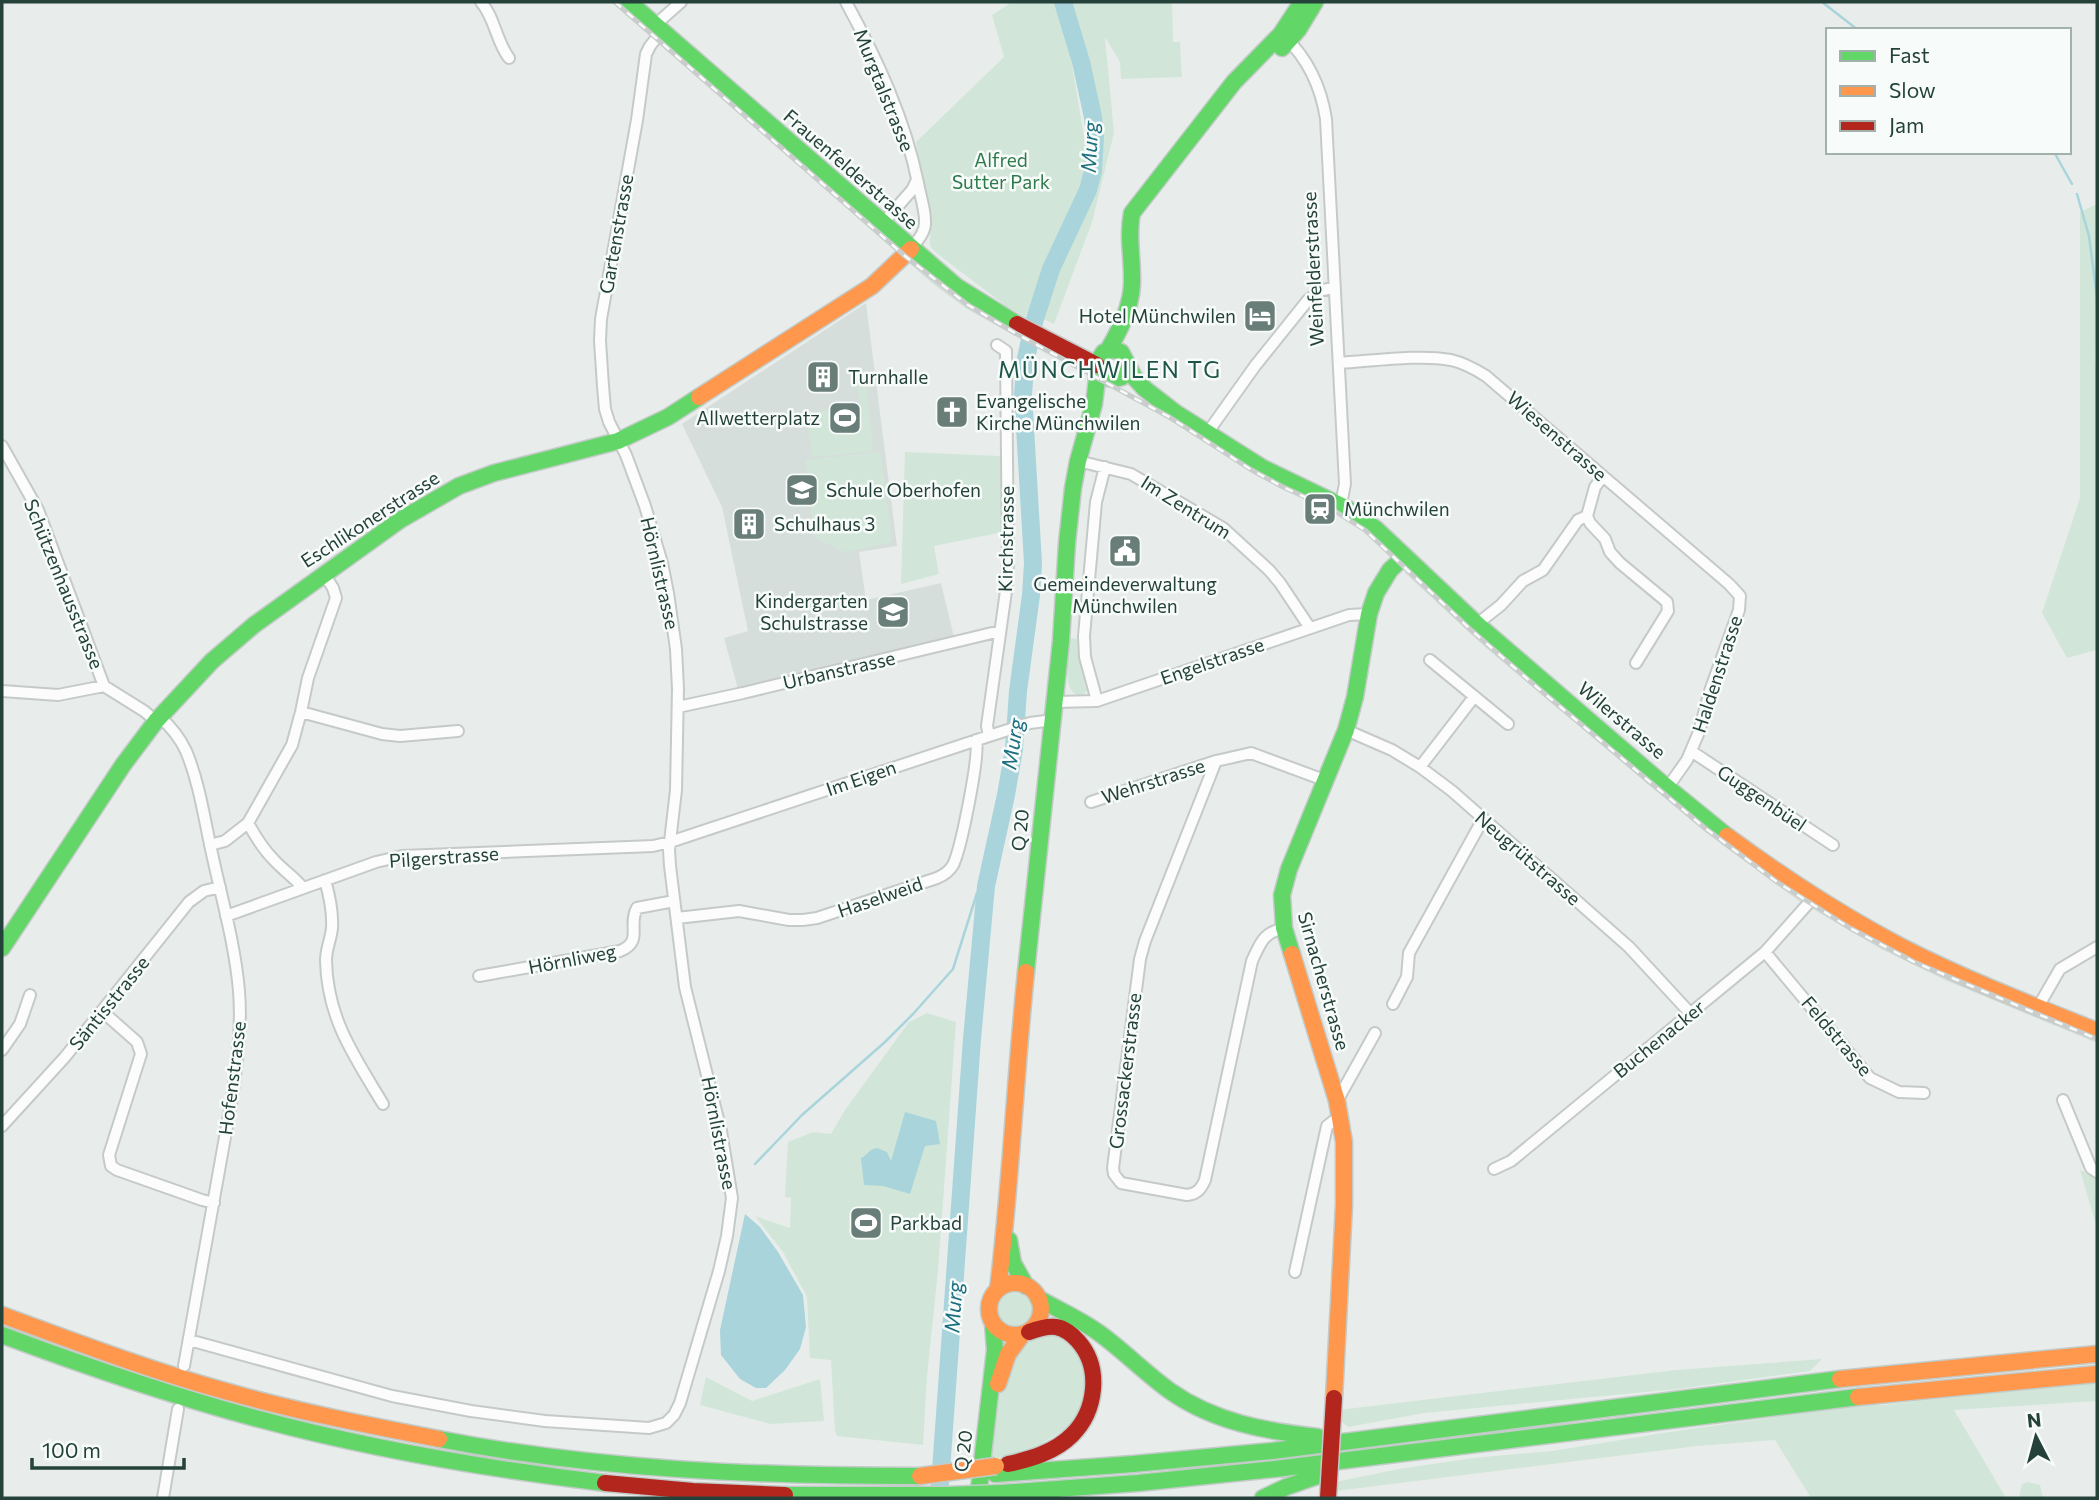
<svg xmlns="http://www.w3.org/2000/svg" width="2099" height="1500" font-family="Commissioner,sans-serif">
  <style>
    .built { fill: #d6dedb }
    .green { fill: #d1e6d8 }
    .water { fill: #a9d4db }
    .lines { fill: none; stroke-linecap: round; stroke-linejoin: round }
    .stream { stroke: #a9d4db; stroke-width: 2.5 }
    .river { stroke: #a9d4db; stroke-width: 18 }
    .street-casing { stroke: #c5cac8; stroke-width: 14 }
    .fast-casing { stroke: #c3cbc8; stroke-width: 19 }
    .slow-casing { stroke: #c3cbc8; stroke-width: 19 }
    .jam-casing { stroke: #c3cbc8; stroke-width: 19 }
    .street { stroke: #fcfcfc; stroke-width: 10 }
    .fast { stroke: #63d668; stroke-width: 16 }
    .slow { stroke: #ff974d; stroke-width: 16 }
    .jam { stroke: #b3261e; stroke-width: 16 }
    .rail-casing { stroke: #c9cdcc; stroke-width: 5 }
    .rail { stroke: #f7fbf9; stroke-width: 2.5; stroke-dasharray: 8; stroke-linecap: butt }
    .fast-bridge-casing { stroke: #c3cbc8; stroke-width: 19; stroke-linecap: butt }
    .slow-bridge-casing { stroke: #c3cbc8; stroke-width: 19; stroke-linecap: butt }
    .jam-bridge-casing { stroke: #c3cbc8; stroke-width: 19; stroke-linecap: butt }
    .fast-bridge { stroke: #63d668; stroke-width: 16 }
    .slow-bridge { stroke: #ff974d; stroke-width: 16 }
    .jam-bridge { stroke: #b3261e; stroke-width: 16 }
    .labels { text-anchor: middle; stroke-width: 5; stroke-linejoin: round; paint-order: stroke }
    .street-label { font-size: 19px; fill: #24423a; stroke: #f7fbf9 }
    .park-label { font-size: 19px; fill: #2d7a4b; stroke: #f7fbf9 }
    .poi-label { font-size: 19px; fill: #24423a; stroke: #f7fbf9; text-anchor: start }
    .water-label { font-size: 21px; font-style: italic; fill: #1c6f80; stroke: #f7fbf9 }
    .quarter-label { font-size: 23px; letter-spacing: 2px; fill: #1f5548; stroke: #f7fbf9 }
  </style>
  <rect width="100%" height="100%" fill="#e8edeb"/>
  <path class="built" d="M611,2h10l396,328 -2,6 -48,-27 -34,-25z
    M866,303l31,243 -38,6 7,48 75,-17 13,54 -216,52 -14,-51 24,-7 -26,-124 -40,-83z
    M1411,571l369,310 317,155v7l-150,-62 -66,-32 -82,-48 -94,-69 -219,-184 -82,-76z"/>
  <path class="green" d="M1012,2h160l1,40h7l2,35 -61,2 -1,-17 -15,-25 9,96 -22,89 -38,102 -24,-11 61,-147 -15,-100 -15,-48 11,47 17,101 -64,151 -19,-11 -71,-54 -5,-6v-25l-14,-79 88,-85 -12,-42z
    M2097,204l-2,155 2,17v274l-30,8 -25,-45 38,-115v-286z
    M857,383h9l7,68 -61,6 -3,-30 12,-1 -1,-15 40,-4z
    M880,452l12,90 -47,10 -31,-15 -8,-77z
    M905,452l96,4 2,76 -69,14 5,28 -38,10z
    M1069,638l11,1 5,48 3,1 -4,7c-24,5 -16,-43 -15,-57z
    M927,1013l29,9 -18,249 -11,105 -4,69 -86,-9 -2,-5 -4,-71 -21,-2 -3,-61 -24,-45 -28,-36 35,12 1,-30 -6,-1 3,-55 25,-10 18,2 14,-24 64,-88z
    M2080,1170l17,8v50z
    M997 1311a18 18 0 1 1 36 0a18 18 0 1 1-36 0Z
    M1057,1335l23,19 8,36 -14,34 -51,31 -34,4c4,-33 9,-104 41,-120 7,-4 19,-3 27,-4z
    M1822,1359l-12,12 -132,18 -254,24 -76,14 -10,-8v-9l338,-40z
    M706,1377l46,24 68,-22 4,42 -54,3 -70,-19z
    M2097,1381v20l-143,9 52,88h-195l-36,-58 -78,6 -361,45 -1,-9 64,-13 74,-11 79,-7 124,-20 186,-26h21z
    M2028,1482l12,3 3,13h-24l3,-14z"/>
  <path class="water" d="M905,1112l31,9 4,23 -15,2 -15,48 -27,-8 -19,-1 -3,-27c7,-3 8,-9 16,-10l10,4 4,9z
    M745,1214l15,13 18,25 25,43 3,32 -6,22 -15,21 -19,18h-10l-16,-9 -19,-24 -1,-25z"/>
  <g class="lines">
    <path class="stream" d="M1822,2l36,28
      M2054,152l18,32
      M2077,194l12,42 8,61
      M755,1164l47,-49 83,-73 28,-28 40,-45 24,-76 9,-3"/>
    <path class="river" d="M939,1498l33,-459 14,-153 20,-91 8,-46 4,-58 13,-96 2,-32 -10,-169 3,-36 8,-36 17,-53 37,-79 5,-19 2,-35 -2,-19 -12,-55 -18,-60"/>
    <defs>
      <path id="street" d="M481,2c14,16 15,39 28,56
        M846,2c31,57 59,117 72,181 2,12 7,25 7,38 1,11 -8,20 -14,28
        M655,25l26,-23
        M1285,37c24,23 36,50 41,82l19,365 -4,20
        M882,224l30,-34 5,-10
        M1339,363c34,-2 80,-9 112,-3 13,3 24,9 35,16l243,208 11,12 -1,14 -29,81 -11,41 -12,28 -19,27
        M1208,432l47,-66 53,-66 14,-10 13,-2
        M2,446l36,64 66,176
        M1078,461l53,13 92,54 46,42 11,13 30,45
        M1587,516l3,7 15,16 5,13 10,11 47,39 1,9 -32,52
        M1477,624l24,-19 22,-24 20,-11 35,-50 9,-4 8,-29 8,-11
        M1430,660l78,64
        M2,691l56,4 46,-9 40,25 12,10
        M1097,701l-12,-44 -1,-21 12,-134 9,-35
        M1055,702l42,-1 252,-86 20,-1
        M678,707l65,-14 249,-60h8
        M301,712l81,22 18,2 58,-5
        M160,717c10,9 20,21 26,34 13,31 18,66 25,98 10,47 24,95 28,142 3,37 -2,72 -7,107l-48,268
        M1346,730l46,20 28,17 32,24 177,156 61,66
        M989,736l-2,-10 19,-135 2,-28 -2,-212 -9,-6
        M1691,751l142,94
        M1420,767l54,-70
        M1091,802l125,-41
        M248,823c7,13 15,26 26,37 9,10 20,17 29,28
        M210,845l15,-4 23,-18 44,-78 9,-33 7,-34 28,-80 -3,-10 -9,-14
        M325,880c4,14 8,32 7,48 -1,11 -6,21 -6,32 1,58 28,96 57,144
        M226,916l150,-54 26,-6 251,-10 17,-4 319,-106 41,-13 23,-3
        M677,918l62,-7 50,9h14l14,-2 120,-40c7,-3 12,-6 16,-13 8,-16 27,-110 23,-125
        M1284,928c-21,5 -23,14 -32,33l-47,219c-4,9 -8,14 -18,15l-66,-12 -7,-9 -1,-6 27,-209 5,-18 71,-180 35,-8 73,27
        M1765,952l105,126 29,14 25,1
        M479,976l141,-25c24,-10 7,-25 17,-43l37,-7
        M1393,1004l14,-27 2,-24 74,-134
        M2038,1007l22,-38 37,-22
        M103,1012l34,30 4,12 -32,101 2,11 6,4 85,30 12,3
        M2,1050l18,-26 10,-29
        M2063,1100l28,68 6,4
        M1337,1101l38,-68
        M2,1126l63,-69 124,-155 15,-11 16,-4
        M1494,1169l17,-8 254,-209 49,-55
        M1295,1272l32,-146 13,-10
        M189,1340l203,56 79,15 74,10 104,7 17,-5 8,-8 6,-12 39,-132 8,-35 5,-38 -11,-67 -36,-144 -15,-121 -1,-16 7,-60 2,-101 -2,-40 -8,-56 -6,-30 -17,-57 -19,-51 -17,-33 -4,-13 -2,-23 -3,-45 1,-22 36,-199 9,-66 4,-8 12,-15
        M163,1498l15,-89"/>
      <path id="fast" d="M629,2l327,284 61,38
        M1282,48l16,-18 17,-28
        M1108,350c12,-20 23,-42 24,-66 1,-25 -5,-47 0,-71l102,-131 47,-48 21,-32
        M1127,366l-5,11c-14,4 -24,1 -25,-15l7,-10 11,-2 6,2 13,25 11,12 31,24 87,55 85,41 28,20 102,96 179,154 70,57
        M2,948l121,-183 33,-44 56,-60 42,-36 146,-105 59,-34 35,-13 124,-32 50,-24 31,-20
        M1292,954l-8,-26 -2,-33 7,-26 57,-139 9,-33 14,-83 7,-21 14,-23 15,-14
        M1026,972l35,-331 6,-98 6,-55 5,-27 16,-57 4,-34
        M1009,1240l4,23 13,23
        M1038,1298c20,12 42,21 61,35 25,18 46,40 71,58 44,31 95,40 148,46
        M2,1335c83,31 167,60 253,83 115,31 232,51 350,65
        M439,1439c158,31 320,37 481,37
        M995,1474l138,-10 139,-13 568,-72
        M1001,1493l137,-10 137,-14 583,-72
        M785,1495h162
        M978,1498l17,-148 -2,-26
        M1263,1498l23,-11 40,-14"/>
      <path id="slow" d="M699,397l173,-111 39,-37
        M1727,836c56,41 115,80 177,112 63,32 128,57 193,83
        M1292,954l45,147 7,41v63l-10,193
        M989 1309a26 26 0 1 1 52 0a26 26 0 1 1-52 0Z
        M998,1289c13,-105 17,-211 28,-317
        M2,1315c74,27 147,55 223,76 70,20 142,34 214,48
        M1840,1379l257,-25
        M998,1384l10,-30 14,-19
        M1858,1397l239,-23"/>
      <path id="jam" d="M1017,324l80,41
        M1008,1464c23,-5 47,-12 64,-29 24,-24 30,-67 6,-94 -5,-6 -14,-13 -22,-14 -9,-1 -19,2 -27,5
        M605,1483l88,8 92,4"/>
    </defs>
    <use href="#street" class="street-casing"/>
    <use href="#fast" class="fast-casing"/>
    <use href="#slow" class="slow-casing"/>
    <use href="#jam" class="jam-casing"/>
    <use href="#street" class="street"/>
    <use href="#fast" class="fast"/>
    <use href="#slow" class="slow"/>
    <use href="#jam" class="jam"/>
    <defs>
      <path id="rail" d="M615,2l290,254 63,49 47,28 156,85 79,51 31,17 52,24 32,20 106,100 68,59 166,139 72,54 73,46 64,34 183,77"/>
    </defs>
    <use href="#rail" class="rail-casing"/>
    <use href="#rail" class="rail"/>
    <defs>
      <path id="fast-bridge" d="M947,1495l54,-2"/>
      <path id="slow-bridge" d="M920,1476l76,-10"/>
      <path id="jam-bridge" d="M1328,1498l6,-100"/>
    </defs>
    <use href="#fast-bridge" class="fast-bridge-casing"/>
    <use href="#slow-bridge" class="slow-bridge-casing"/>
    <use href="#jam-bridge" class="jam-bridge-casing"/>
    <use href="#fast-bridge" class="fast-bridge"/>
    <use href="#slow-bridge" class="slow-bridge"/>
    <use href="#jam-bridge" class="jam-bridge"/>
  </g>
  <defs>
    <symbol id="hotel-square" viewBox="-11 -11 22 22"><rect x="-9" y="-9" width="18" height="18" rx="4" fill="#697e78" stroke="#f7fbf9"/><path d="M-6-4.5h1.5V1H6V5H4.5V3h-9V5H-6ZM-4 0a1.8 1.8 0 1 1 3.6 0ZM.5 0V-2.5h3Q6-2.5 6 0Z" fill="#fff"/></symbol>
    <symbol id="building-square" viewBox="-11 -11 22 22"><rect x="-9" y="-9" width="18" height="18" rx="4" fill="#697e78" stroke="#f7fbf9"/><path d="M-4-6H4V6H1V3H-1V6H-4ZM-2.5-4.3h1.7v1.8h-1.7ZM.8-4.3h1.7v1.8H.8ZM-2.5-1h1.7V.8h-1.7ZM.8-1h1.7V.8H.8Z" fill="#fff"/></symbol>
    <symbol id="church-square" viewBox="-11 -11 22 22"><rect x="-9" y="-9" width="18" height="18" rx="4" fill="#697e78" stroke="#f7fbf9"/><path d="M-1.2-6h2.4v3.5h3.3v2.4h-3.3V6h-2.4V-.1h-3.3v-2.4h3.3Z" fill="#fff"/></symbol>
    <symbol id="stadium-square" viewBox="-11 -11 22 22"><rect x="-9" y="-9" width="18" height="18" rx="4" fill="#697e78" stroke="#f7fbf9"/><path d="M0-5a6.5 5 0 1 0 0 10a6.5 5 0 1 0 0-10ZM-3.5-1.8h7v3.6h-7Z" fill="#fff"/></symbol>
    <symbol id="school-square" viewBox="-11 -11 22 22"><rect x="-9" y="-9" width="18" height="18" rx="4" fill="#697e78" stroke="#f7fbf9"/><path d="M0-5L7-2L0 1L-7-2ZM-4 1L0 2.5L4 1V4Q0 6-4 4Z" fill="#fff"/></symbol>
    <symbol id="station-square" viewBox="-11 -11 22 22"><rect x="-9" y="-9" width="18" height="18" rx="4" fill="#697e78" stroke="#f7fbf9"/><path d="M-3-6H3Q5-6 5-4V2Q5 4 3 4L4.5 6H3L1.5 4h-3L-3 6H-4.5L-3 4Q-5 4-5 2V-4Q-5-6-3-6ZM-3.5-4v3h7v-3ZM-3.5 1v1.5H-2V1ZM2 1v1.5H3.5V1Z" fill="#fff"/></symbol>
    <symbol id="civic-square" viewBox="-11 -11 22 22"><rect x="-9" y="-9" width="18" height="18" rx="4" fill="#697e78" stroke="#f7fbf9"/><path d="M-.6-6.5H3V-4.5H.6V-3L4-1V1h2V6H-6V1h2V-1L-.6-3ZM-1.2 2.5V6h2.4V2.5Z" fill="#fff"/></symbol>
  </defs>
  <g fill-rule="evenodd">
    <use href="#hotel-square" x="1241" y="297" width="38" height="38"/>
    <use href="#building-square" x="804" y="358" width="38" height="38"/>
    <use href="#church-square" x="933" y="393" width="38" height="38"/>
    <use href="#stadium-square" x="826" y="399" width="38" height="38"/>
    <use href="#school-square" x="783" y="471" width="38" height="38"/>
    <use href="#station-square" x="1301" y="490" width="38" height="38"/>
    <use href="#building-square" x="730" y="505" width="38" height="38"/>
    <use href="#civic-square" x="1106" y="532" width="38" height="38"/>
    <use href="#school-square" x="874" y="593" width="38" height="38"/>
    <use href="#stadium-square" x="847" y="1204" width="38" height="38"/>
  </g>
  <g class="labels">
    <g class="street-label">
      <text transform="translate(884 90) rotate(68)" y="7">Murgtalstrasse</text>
      <text transform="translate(851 169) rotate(41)" y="7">Frauenfelderstrasse</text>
      <text transform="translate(616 234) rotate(-80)" y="7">Gartenstrasse</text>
      <text transform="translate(1313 269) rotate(-93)" y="7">Weinfelderstrasse</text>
      <text transform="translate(1557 436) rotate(41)" y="7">Wiesenstrasse</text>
      <text transform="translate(1186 507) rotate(32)" y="7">Im Zentrum</text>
      <text transform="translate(370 519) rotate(-33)" y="7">Eschlikonerstrasse</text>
      <text transform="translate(1006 539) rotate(-89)" y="7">Kirchstrasse</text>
      <text transform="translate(660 573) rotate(77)" y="7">Hörnlistrasse</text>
      <text transform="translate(64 584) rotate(68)" y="7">Schützenhausstrasse</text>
      <text transform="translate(1212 661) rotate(-19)" y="7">Engelstrasse</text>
      <text transform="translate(839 670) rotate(-13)" y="7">Urbanstrasse</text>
      <text transform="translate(1717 674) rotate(-72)" y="7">Haldenstrasse</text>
      <text transform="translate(1622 720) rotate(40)" y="7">Wilerstrasse</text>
      <text transform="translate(861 778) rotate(-19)" y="7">Im Eigen</text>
      <text transform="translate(1153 781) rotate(-18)" y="7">Wehrstrasse</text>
      <text transform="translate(1762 798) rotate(34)" y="7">Guggenbüel</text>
      <text transform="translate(1020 830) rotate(-84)" y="7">Q 20</text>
      <text transform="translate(444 857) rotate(-4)" y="7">Pilgerstrasse</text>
      <text transform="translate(1528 858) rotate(41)" y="7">Neugrütstrasse</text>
      <text transform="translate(880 897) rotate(-19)" y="7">Haselweid</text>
      <text transform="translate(572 959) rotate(-11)" y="7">Hörnliweg</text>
      <text transform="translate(1324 981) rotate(74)" y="7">Sirnacherstrasse</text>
      <text transform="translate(109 1003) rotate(-51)" y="7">Säntisstrasse</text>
      <text transform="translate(1837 1036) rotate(50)" y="7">Feldstrasse</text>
      <text transform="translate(1659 1039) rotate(-39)" y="7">Buchenacker</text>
      <text transform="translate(1125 1071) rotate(-83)" y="7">Grossackerstrasse</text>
      <text transform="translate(232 1078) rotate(-83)" y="7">Hofenstrasse</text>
      <text transform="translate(719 1133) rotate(79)" y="7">Hörnlistrasse</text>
      <text transform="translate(963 1451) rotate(-83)" y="7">Q 20</text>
    </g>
    <g class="park-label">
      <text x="1001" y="167">Alfred<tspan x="1001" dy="22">Sutter Park</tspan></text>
    </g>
    <g class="poi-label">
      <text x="1236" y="323" text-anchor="end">Hotel Münchwilen</text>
      <text x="848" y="384">Turnhalle</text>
      <text x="976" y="408">Evangelische<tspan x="976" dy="22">Kirche Münchwilen</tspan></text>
      <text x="820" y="425" text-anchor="end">Allwetterplatz</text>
      <text x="826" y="497">Schule Oberhofen</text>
      <text x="1344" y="516">Münchwilen</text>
      <text x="774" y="531">Schulhaus 3</text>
      <text x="1125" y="591" text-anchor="middle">Gemeindeverwaltung<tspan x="1125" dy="22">Münchwilen</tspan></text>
      <text x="868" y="608" text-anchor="end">Kindergarten<tspan x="868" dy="22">Schulstrasse</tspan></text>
      <text x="890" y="1230">Parkbad</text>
    </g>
    <g class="water-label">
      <text transform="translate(1090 147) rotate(-87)" y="7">Murg</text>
      <text transform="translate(1013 744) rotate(-81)" y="7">Murg</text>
      <text transform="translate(954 1307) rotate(-86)" y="7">Murg</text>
    </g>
    <g class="quarter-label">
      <text x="1110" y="378">MÜNCHWILEN TG</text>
    </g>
  </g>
  <rect width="2099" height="1500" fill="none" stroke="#24423a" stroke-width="7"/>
  <rect x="1826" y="28" width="245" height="126" fill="#f7fbf9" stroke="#a3b1ad" stroke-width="2"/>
  <rect x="1840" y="51" width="35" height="10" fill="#63d668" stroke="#a3b1ad" stroke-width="2"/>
  <text x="1889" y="63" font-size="21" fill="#24423a">Fast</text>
  <rect x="1840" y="86" width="35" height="10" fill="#ff974d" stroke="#a3b1ad" stroke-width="2"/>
  <text x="1889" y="98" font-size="21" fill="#24423a">Slow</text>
  <rect x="1840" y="121" width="35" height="10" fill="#b3261e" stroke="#a3b1ad" stroke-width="2"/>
  <text x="1889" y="133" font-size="21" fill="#24423a">Jam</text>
  <g transform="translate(2036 1437) rotate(354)" stroke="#f7fbf9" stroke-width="5" paint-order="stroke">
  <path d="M0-5L12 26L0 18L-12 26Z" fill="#24423a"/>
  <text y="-10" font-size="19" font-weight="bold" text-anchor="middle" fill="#24423a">N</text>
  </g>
  <path d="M32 1458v10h152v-10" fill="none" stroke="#24423a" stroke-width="3.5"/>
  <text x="42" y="1458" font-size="21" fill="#24423a" stroke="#f7fbf9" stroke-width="5" paint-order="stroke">100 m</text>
</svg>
